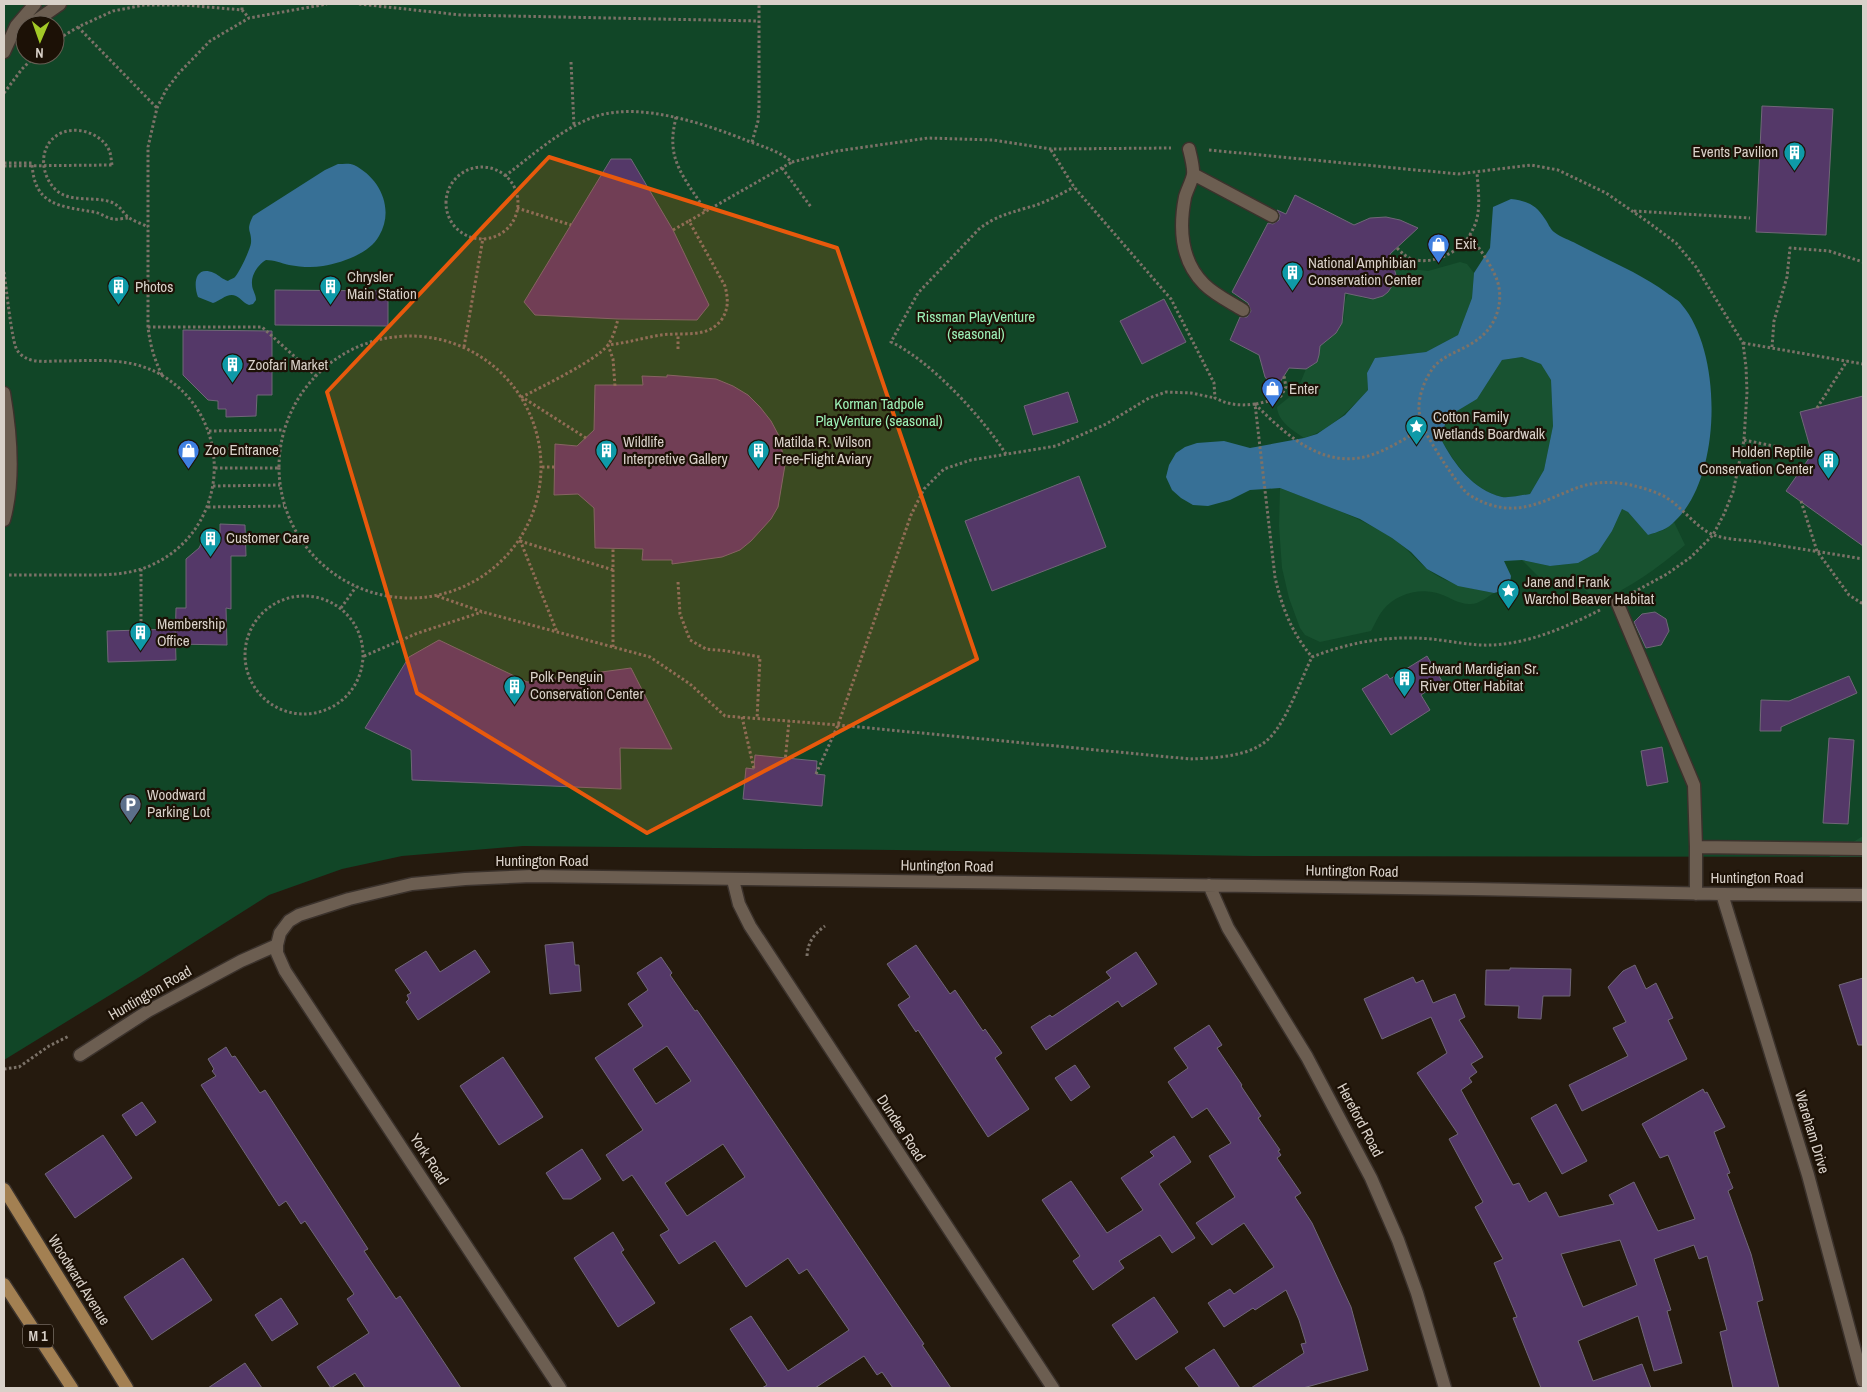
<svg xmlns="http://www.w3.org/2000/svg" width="1867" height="1392" font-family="'Archivo Narrow',sans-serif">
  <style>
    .green { fill: #114627; fill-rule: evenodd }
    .forest { fill: #185230 }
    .water { fill: #377096; fill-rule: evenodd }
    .building { fill: #543868; stroke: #706778; fill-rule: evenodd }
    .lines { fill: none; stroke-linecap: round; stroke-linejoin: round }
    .minor-casing { stroke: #3b322c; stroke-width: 15 }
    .major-casing { stroke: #3b322c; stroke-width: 15 }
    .path { stroke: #7c7268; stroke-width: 3; stroke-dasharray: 2.5 2.5; stroke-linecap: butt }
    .minor { stroke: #6c5e51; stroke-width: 12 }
    .major { stroke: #a38052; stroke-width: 12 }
    .path-bridge { stroke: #7c7268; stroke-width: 3; stroke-dasharray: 2.5 2.5; stroke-linecap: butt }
    .marked { fill: #e8590c; fill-opacity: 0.2; stroke: #e8590c; stroke-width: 4; stroke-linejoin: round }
    .labels { text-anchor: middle; stroke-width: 4.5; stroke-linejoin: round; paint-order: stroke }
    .shield { fill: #1c1106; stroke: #a0978e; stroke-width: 1 }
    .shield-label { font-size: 14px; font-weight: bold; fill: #d9d1c9 }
    .poi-label { font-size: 15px; fill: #d9d1c9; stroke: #1c1106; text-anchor: start }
    .park-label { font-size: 15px; fill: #9cf0b6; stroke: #1c1106 }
    .street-label { font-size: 15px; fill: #d9d1c9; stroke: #1c1106 }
  </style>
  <rect width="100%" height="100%" fill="#251a0e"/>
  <path class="green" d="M4,4h1859v853l-611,-1 -357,-6 -372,-4 -121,10 -60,13 -73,26 -128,81 -137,84zM25,25h30v30h-30z"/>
  <path class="forest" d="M1460,262l7,2 7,9 -2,25 -14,37 -32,17 -51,6 -8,15 1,17c-19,20 -37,40 -64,48 -11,-8 -26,-16 -27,-31l20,-16 9,-22 11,-7 2,-7 -1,-10c12,-4 24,-16 26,-29 1,-11 -1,-17 7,-26 20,21 47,3 43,-23l34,4z
    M1522,357l19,7 10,16 2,46 -9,44 -14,24c-8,1 -20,4 -28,3 -29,-7 -47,-33 -61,-58l6,-22 30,-18 25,-39z
    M1280,488c38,15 77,27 112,50 13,8 22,20 34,30 19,16 44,20 68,25 -7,4 -16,12 -25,11 -10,0 -20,-7 -29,-10 -20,-7 -44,0 -57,16 -5,6 -8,14 -12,21l-51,11 -15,-7 -5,-7 -11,-30 -7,-30 -3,-42z
    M1622,509l6,3 20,23 16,-5 10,-8 11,23c-28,24 -56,43 -89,58 -13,-21 -32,-26 -55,-24l-19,-19 28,6 28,-3 20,-11 14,-21z
    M1863,836v21h-34z"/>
  <path class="water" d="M338,164c5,0 12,-1 16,1 26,13 41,44 25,71 -9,17 -37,27 -56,30 -11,2 -23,1 -34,-1 -8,-2 -15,-5 -23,-5 -7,4 -15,14 -14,24 0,6 4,10 4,16l-3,4 -4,1c-6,-2 -8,-7 -13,-9 -8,-4 -16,5 -23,7l-15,-6c-5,-13 -3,-32 16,-24 6,3 8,6 14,8 1,-1 6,-3 7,-4 5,-6 15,-27 16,-34 1,-13 -6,-11 2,-27l72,-46z
    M1511,199c17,2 25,6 34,20 3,4 5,10 9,13 6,5 16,8 23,12 30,16 63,29 90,49 5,4 12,7 15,12 41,48 40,172 -7,216 -7,8 -17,11 -27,14l-20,-23 -6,-3 -10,22 -14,21 -20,11 -28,3 -28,-6 -18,1 7,15 -2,13 -15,4 -36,-7 -31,-17 -16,-17 -19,-14 -32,-19 -80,-31 -30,2 -20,10 -22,6 -15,-1 -12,-7 -9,-8 -6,-13 3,-12 7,-12 9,-6 12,-4 27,-2 26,7 54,-10 13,-4 28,-19 23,-25 -1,-17 8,-15 51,-6 32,-17 14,-37 2,-25 16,-25 3,-41zM1522,357l19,7 10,16 2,46 -9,44 -14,24c-8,1 -20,4 -28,3 -29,-7 -48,-33 -61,-58l6,-22 30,-18 25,-39z"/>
  <path class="building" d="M1762,106l71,3 -7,126 -70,-3z
    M611,159h20l42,71 36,75 -12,15 -79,-1 -83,-4 -11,-13z
    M1295,195l59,30 16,-7 16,-1 14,3 18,8 -28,26 6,21 -2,8 -6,9 -5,4 -10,3 -28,-6 -3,30 -6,10 -16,13 -1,9 -2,7 -11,7 -17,-1 -14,22 -10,-13 -6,-22 -29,-15 10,-23h7l4,-6 -3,-8 -16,-11 36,-69 5,1 6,-4 1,-5 -3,-5 9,4z
    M275,290l113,1v35l-113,-1z
    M1164,299l22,43 -44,22 -22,-43z
    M183,330l89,1v64h-15l-1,21 -30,1v-8h-8v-8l-10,-1 -25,-25z
    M667,375l49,4 17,7 15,9 12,12 11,14 8,15 6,29 -7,42 -7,12 -20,22 -11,9 -18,7 -50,7v-4h-30l1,-11 -48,-1 -1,-40 -16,-14 -24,1 1,-51 22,2 17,-16 1,-45h48l-1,-9 25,1z
    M1068,392l10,30 -45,13 -9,-29z
    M1863,396v150l-77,-55 26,-37 -12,-42z
    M1079,476l27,71 -114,44 -27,-70z
    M220,524l25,1 1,31h-15v53l-5,-1 1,37 -52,-1 1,-36h10v-49l13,-11 3,-6 10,-1v-7h8z
    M1655,612l11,7 3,12 -8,14 -15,3 -12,-26 8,-8z
    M175,629l1,31 -68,2 -1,-31z
    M439,640l88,42 104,-14 41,81 -52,-1 1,41 -209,-9 -1,-30 -46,-22 44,-71z
    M1427,656l15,25 -21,14 9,15 -39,25 -29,-46 25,-15 3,5z
    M1849,676l8,17 -76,34v4h-21l1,-31 28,1z
    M1829,738l25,2 -6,84 -25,-1z
    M1662,747l6,35 -21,4 -6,-35z
    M755,755l62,6 -1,13 9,1 -3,31 -79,-7 3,-31 8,1z
    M573,942l2,23h4l2,26 -31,3 -5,-49z
    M916,945l34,49 5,-4 28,41 2,-2 17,24 -7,5 34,51 -41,28 -70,-107 -2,2 -18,-27 12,-8 -23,-33z
    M475,950l15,22 -72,48 -12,-18 3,-3 -2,-4 4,-2 -16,-23 31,-19 14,21z
    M1136,952l21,32 -35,23 -4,-6 -72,49 -15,-23 19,-12 2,2 59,-39 -5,-6z
    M661,957l11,16 -2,2 25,36 2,-1 40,58 149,220 38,56 -2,1 29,43h-58l-11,-16 -5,3 -13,-19 -49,32h-53l5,-3 -37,-56 21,-13 37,55 61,-41 -42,-61 -8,5 -11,-16 -42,29 -31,-46 -36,23 -19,-29 9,-5 -37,-55 -9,6 -17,-26 37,-25 -48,-72 48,-32 -15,-22 20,-14 -11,-17zM667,1046l24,35 -35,23 -23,-35zM723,1144l22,33 -58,39 -22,-33z
    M1635,965l11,24 10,-6 17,35 -5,2 19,39 -105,52 -13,-26 59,-29 -15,-28 13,-6 -18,-35 15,-16z
    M1510,968l61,1 -1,27h-27l-2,23 -23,-1 1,-12 -34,-1 1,-35h24z
    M1413,977l3,6 7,-3 10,23 22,-9 10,23 -6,3 24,37 -12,7 6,8 -8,6 3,4 -11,8 52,95 6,-2 10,19 17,-10 13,25 55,-13 -5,-9 25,-13 24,49 37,-12 -27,-64 -8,3 -18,-34 61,-35 2,4 2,-1 18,35 -11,5 16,41 -3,1 6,14 -5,3 23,63 12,46 -6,2 22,86h-46l-13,-56 7,-2 -20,-74 -8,3 -5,-14 -40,14 17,51 -4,1 15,52 -28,8 -16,-55 -60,25 15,40 49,-17 9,24h-110l-28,-70 4,-1 -23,-54 9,-4 -28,-52 8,-5 -34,-63 9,-5 -41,-61 30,-20 -16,-36 -49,22 -18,-40zM1620,1240l17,45 -54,22 -22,-53z
    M1863,978v67h-5l-19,-60z
    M1209,1025l13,20 -5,3 25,37 -1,1 20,30 -3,2 22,32 -2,1 3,4 -4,3 24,35 -6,4 17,26 39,84 17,63 -65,18h-52l53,-35 -3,-9 5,-1 -7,-23 -13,-30 -31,20 -2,-2 -29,19 -16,-24 22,-14 4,5 40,-27 -30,-44 -32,22 -16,-22 39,-26 -26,-41 22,-13 -24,-35 -15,10 -24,-36 20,-14 -14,-20z
    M226,1047l6,10 3,-1 25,37 5,-3 103,159 -4,2 32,48 4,-3 61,92h-96l-10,-15 -24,15 -14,-21 52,-34 -22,-34 7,-5 -49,-73 -4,3 -15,-23 -7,5 -78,-121 15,-9 -4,-5 2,-2 -6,-10z
    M503,1057l40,60 -44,28 -39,-59z
    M1075,1065l15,22 -19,14 -16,-23z
    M142,1102l14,20 -20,14 -14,-21z
    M1556,1104l31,57 -25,13 -31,-56z
    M103,1135l29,43 -57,40 -30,-44z
    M1174,1136l17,26 -32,22 36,54 -23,15 -12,-18 -41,26 5,7 -31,22 -20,-29 7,-5 -38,-56 29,-19 36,52 36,-23 -22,-32 33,-22 -4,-4z
    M582,1149l19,30 -30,20h-8l-17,-26z
    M613,1232l11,18 -3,2 34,51 -37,24 -44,-69z
    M183,1258l29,42 -60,40 -28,-43z
    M1154,1297l24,35 -42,28 -24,-35z
    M281,1298l17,26 -26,17 -17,-26z
    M1214,1349l26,39h-40l-15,-20z
    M245,1363l17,25h-54z"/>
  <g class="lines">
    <defs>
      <path id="minor" d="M30,25l30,-21
        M4,52l12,-26 19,-22
        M1189,149c2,8 5,19 4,26 -2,8 -6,15 -8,22 -6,31 -4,64 19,87 11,11 26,18 39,26
        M1193,174l79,42
        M4,393c7,41 11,87 0,127
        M1617,602l77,183 2,62 167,2
        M733,880l6,24 11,22 303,462
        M1209,885l19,43 79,129 64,121 27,62 19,53 28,95
        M1696,894v-47
        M1722,894l86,281 55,206
        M80,1055l68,-44 93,-50 36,-16
        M560,1388l-275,-417 -8,-18v-8l3,-12 9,-12 10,-6 50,-16 63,-15 53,-5 67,-3 940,13 250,5 141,1"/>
      <path id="major" d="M4,1189l123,199
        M4,1284l68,104"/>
    </defs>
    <use href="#minor" class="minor-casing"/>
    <use href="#major" class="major-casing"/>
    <path class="path" d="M359,4l102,11 297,6
      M242,10v-6
      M78,27l79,81
      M55,41l23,-14 35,-16 31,-6h41l57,5 7,8
      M571,62l3,64
      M4,93l18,-24 14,-14
      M676,117c-2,10 -4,19 -3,28 1,25 21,46 33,67
      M752,142l6,-21 1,-13v-104
      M1051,150l23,37 97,112 43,84 1,15c14,7 25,8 40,6l20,173c7,31 17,56 37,80
      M1209,150l249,24 73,-9 27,5 48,23 42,29 28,21 20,24 47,76 3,24 1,25 -3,48 -11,52 -9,22 -11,21 -22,22 -24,17 -33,18
      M4,163h28c2,43 28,43 62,49 7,1 12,6 19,7 4,1 11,-1 15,-1
      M112,165c-1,-5 -1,-11 -3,-15 -8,-18 -37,-26 -53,-14 -18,13 -15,40 0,54 14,13 37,6 55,12 12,5 11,12 20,17 5,3 12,5 17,8
      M446 203a36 36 0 1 1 72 0a36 36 0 1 1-72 0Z
      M782,168l29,39
      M505,176c28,-21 58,-49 92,-60 44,-14 109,8 151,25 16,6 31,10 44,21l45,-11 91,-13 65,2 58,9 120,-1
      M517,208l54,17
      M1634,211l116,7
      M673,230l16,-9
      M1470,235c8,12 18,25 24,38 13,25 3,55 -20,69 -13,9 -31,13 -41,26 -8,11 -15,28 -14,43 1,5 3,13 5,18 6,13 34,57 44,65 12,8 25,13 39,14 29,2 53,-16 79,-23 15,-4 34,-3 49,1 12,3 25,7 35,14 13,9 29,30 44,35 14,5 31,5 45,7 35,6 69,11 104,17
      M1397,248c5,5 9,9 15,11 23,7 52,-9 61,-30 9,-17 5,-39 4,-57
      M4,272c2,14 8,71 13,78 2,3 6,7 9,8 9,5 23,3 33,3 35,0 72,-5 104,15 75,46 66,158 -16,191 -23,9 -48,8 -71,8 -23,0 -46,0 -69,0
      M148,327h114l54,49
      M279 467a131 131 0 1 1 262 0a131 131 0 1 1-262 0Z
      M1743,343l120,21
      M464,347l19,-109
      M1772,347l2,-26 13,-44 3,-29 39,3 34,11
      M678,349v-15
      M162,375c-8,-16 -12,-31 -14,-48v-180l9,-39 9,-18 13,-17 31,-32 39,-23 78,-14
      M615,386l-2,-27 -5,-14c18,-2 35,-7 53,-10 22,-3 47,4 61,-16 7,-11 6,-21 3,-33l-36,-65 103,-59
      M1255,404c30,30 67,65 113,52 20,-6 38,-18 55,-28
      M1256,404l13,-3 12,-5 5,-9 -2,-11
      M1817,408l30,-47
      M209,431l74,-1
      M586,438l-64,-41c19,-10 75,-37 86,-52 5,-7 8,-18 10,-26
      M1744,440l68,14
      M213,449l67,-2
      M1006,454c-24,-37 -75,-93 -115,-112l27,-49 61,-64c17,-13 28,-15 47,-21 17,-4 33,-13 48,-21
      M542,467h12
      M215,468h63
      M213,486l67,-1
      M1801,501l16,50 32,44 14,9
      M208,507l76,-1
      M520,540l37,92
      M520,541l93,29
      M141,569v61
      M678,582l2,32 10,26 16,9 21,2 33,6 -3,62
      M437,596l46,16 167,45 40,27 35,32 113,9 352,34c23,-1 56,-2 75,-17 20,-15 35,-61 47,-85 38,-15 78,-22 119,-18 20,2 41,7 61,6 39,-2 74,-18 108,-35
      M245 655a59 59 0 1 1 118 0a59 59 0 1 1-118 0Z
      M341,608l15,-21
      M613,647v-98
      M364,656l54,-23 64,-21
      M742,717l12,52
      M785,762l4,-41
      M816,774l22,-49 73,-210 13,-26 20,-20 27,-9 85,-14 50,-22 43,-26 17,-6 25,1 24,5
      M807,956c1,-14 6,-21 18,-30
      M4,1069l15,-2 30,-21 20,-10"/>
    <use href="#minor" class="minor"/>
    <use href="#major" class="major"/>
    <path class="path-bridge" d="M4,166l108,-1"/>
  </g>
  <path class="marked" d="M549,157l288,91 140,411 -330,174 -230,-140 -90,-301z"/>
  <defs>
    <symbol id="building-pin" viewBox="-11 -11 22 30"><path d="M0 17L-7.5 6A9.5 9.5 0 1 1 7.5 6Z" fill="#0f9aa8" stroke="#1c1106"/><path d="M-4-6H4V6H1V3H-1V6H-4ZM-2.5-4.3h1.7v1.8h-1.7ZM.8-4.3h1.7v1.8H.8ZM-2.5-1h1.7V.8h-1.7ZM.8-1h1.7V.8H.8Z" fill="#fff"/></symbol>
    <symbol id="shop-pin" viewBox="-11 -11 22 30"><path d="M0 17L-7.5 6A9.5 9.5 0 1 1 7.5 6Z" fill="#3f7fe0" stroke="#1c1106"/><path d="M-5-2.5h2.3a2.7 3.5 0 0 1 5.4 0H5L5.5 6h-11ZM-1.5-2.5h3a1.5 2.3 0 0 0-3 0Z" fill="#fff"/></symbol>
    <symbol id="sight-pin" viewBox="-11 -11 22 30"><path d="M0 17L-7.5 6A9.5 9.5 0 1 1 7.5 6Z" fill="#0f9aa8" stroke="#1c1106"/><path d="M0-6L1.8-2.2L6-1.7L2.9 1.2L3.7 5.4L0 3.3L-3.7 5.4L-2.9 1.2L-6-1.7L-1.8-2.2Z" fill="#fff"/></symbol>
    <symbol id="parking-pin" viewBox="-11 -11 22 30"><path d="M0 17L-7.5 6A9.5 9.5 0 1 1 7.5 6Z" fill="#5c6f8a" stroke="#1c1106"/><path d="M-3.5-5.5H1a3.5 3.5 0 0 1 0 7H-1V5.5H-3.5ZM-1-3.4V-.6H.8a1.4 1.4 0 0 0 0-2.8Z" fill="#fff"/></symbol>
  </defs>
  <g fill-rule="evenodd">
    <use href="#building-pin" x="1782" y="140" width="25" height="34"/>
    <use href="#shop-pin" x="1426" y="232" width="25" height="34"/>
    <use href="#building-pin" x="1280" y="260" width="25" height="34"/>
    <use href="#building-pin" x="318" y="274" width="25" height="34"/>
    <use href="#building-pin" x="106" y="274" width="25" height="34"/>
    <use href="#building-pin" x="220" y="352" width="25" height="34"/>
    <use href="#shop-pin" x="1260" y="376" width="25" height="34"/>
    <use href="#sight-pin" x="1404" y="414" width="25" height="34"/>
    <use href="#shop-pin" x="176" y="438" width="25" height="34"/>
    <use href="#building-pin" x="594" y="438" width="25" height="34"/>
    <use href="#building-pin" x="746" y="438" width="25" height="34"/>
    <use href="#building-pin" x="1816" y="448" width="25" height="34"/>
    <use href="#building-pin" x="198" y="526" width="25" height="34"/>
    <use href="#sight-pin" x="1496" y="578" width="25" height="34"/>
    <use href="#building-pin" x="128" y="620" width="25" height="34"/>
    <use href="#building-pin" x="1392" y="666" width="25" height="34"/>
    <use href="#building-pin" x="502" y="674" width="25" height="34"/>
    <use href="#parking-pin" x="118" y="792" width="25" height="34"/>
  </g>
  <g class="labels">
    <rect class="shield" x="23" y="1324.5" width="30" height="23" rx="4"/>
    <g class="shield-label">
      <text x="38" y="1341">M 1</text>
    </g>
    <g class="poi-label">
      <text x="1778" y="157" text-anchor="end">Events Pavilion</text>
      <text x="1455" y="249">Exit</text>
      <text x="1308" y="268">National Amphibian<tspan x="1308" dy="17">Conservation Center</tspan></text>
      <text x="347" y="282">Chrysler<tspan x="347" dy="17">Main Station</tspan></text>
      <text x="135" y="292">Photos</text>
      <text x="248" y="370">Zoofari Market</text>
      <text x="1289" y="394">Enter</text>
      <text x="1433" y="422">Cotton Family<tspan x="1433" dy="17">Wetlands Boardwalk</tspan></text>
      <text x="623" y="447">Wildlife<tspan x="623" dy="17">Interpretive Gallery</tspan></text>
      <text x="774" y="447">Matilda R. Wilson<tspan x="774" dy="17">Free-Flight Aviary</tspan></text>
      <text x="205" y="455">Zoo Entrance</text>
      <text x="1813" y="457" text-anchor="end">Holden Reptile<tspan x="1813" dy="17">Conservation Center</tspan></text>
      <text x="226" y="543">Customer Care</text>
      <text x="1524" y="587">Jane and Frank<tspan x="1524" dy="17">Warchol Beaver Habitat</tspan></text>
      <text x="157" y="629">Membership<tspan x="157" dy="17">Office</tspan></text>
      <text x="1420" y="674">Edward Mardigian Sr.<tspan x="1420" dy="17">River Otter Habitat</tspan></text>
      <text x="530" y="682">Polk Penguin<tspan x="530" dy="17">Conservation Center</tspan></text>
      <text x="147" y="800">Woodward<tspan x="147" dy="17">Parking Lot</tspan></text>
    </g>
    <g class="park-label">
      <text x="976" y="322">Rissman PlayVenture<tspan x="976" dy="17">(seasonal)</tspan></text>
      <text x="879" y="409">Korman Tadpole<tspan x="879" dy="17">PlayVenture (seasonal)</tspan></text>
    </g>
    <g class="street-label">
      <text x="542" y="866">Huntington Road</text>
      <text transform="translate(947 866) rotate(1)" y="5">Huntington Road</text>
      <text transform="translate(1352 871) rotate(1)" y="5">Huntington Road</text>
      <text x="1757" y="883">Huntington Road</text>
      <text transform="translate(150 993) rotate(-30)" y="5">Huntington Road</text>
      <text transform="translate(1360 1120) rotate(62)" y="5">Hereford Road</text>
      <text transform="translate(901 1128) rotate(57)" y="5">Dundee Road</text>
      <text transform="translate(1812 1132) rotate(73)" y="5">Wareham Drive</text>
      <text transform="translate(429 1159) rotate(57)" y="5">York Road</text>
      <text transform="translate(79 1280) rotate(58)" y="5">Woodward Avenue</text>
    </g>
  </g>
  <rect width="1867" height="1392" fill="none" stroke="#d9d1c9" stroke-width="10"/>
  <g transform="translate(40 40) rotate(182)"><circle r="24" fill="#1c1106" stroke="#685e54"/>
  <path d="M0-4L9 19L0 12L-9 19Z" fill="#a3c927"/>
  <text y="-8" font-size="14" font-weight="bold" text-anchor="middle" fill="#d9d1c9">N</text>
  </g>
</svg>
